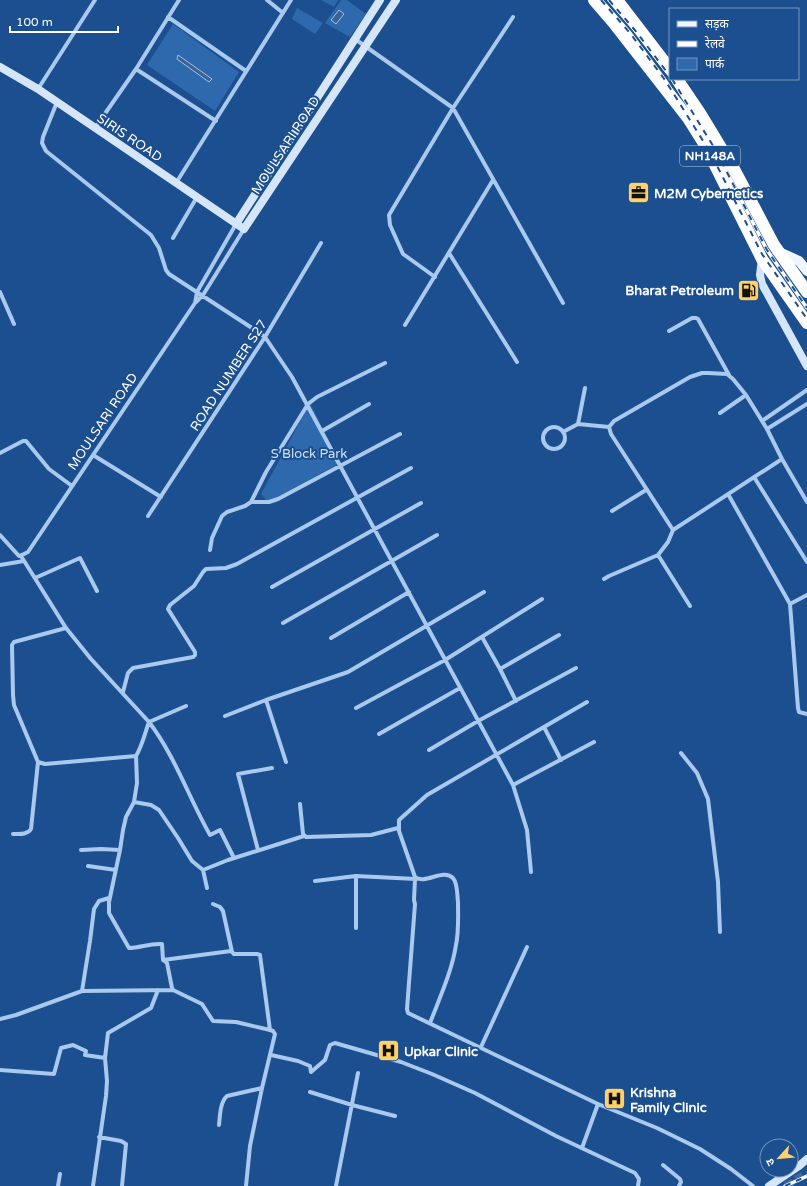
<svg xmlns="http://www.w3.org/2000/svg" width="807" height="1186" font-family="'Varela Round','Noto Sans Devanagari',sans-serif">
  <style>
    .green { fill: #2e69ad }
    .water { fill: #3c6290; stroke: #9cc4f0 }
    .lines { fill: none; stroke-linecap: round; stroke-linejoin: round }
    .secondary-tunnel { stroke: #3d69a0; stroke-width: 8; stroke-dasharray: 8 4; stroke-linecap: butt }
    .street { stroke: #a9c9ee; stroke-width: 4 }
    .secondary { stroke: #d6e6fa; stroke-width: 8 }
    .primary { stroke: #f0f6ff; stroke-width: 10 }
    .highway { stroke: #fff; stroke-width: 12 }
    .rail-casing { stroke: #fff; stroke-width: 3.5 }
    .rail { stroke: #1b4f8f; stroke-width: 2; stroke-dasharray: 6; stroke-linecap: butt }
    .labels { text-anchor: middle; stroke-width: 4; stroke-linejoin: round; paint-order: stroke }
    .shield { fill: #1b4f8f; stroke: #bbcadd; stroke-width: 1 }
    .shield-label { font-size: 12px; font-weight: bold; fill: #fff }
    .street-label { font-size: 13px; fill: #fff; stroke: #1b4f8f }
    .poi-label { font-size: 13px; font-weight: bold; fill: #fff; stroke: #1b4f8f; text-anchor: start }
    .park-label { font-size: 13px; fill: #cfe3fa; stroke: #1b4f8f }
  </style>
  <rect width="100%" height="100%" fill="#1b4f8f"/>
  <path class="green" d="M321,0h17l-4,7z
    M341,0h6l19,14 -16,23 -25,-14z
    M297,8l26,15 -8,11 -23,-15z
    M173,24l66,48 -24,39 -68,-46z
    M310,403l30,60 -72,39 -7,-8z"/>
  <path class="water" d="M339,10l5,4 -8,10 -5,-4z
    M178,55l34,24 -3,3 -32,-23z"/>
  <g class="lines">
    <path class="secondary-tunnel" d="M786,1186l21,-13"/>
    <path class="street" d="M267,0l16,13
      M168,17l78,54
      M355,39l98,69 110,195
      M136,69l43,-69
      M38,89l57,-89
      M57,102l-14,35 -1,6 4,8 105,84 8,13 7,22 3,4 83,54 13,9 27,40 221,408 14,45 4,42
      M95,128l41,-59 80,52
      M176,183l115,-183
      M173,238l24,-41
      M449,253l68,109
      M435,277l-32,-23 -13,-29 -1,-10 64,-107 60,-91
      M0,292l14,32
      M195,303l2,-11 39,-68
      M405,325l88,-145
      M669,331l23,-13h4l2,1 31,56
      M720,413l26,-18
      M762,421l45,-31
      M578,424l7,-36
      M543 438a11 11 0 1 1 22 0a11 11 0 1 1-22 0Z
      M767,429l40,-25
      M322,431l47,-27
      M563,432l15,-8 31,3
      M0,453l23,-12h3l23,28 23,17
      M93,455l68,42
      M754,477l53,85
      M728,494l62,110 8,104 1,4 8,2
      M251,502h18l9,-3 122,-65
      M612,511l34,-21
      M148,516l117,-179 56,-94
      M673,530l-62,-96 -2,-7 5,-6 76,-44 12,-4h6l19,1 6,5 13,16 21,34 15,30 25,43
      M0,535l19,21 3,-1 6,-3 167,-249 8,-8 41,-66
      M210,550l2,-12 10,-22 5,-4 18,-6 6,-4 15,-30 42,-68 9,-7 68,-34
      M658,555l32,51
      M21,556l45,72 25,31 58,63c26,34 40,76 61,113l10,-5 14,28
      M0,565l24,-4
      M35,578l45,-20 17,33
      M604,579l5,-3 49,-21 10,-13 5,-12 109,-71
      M272,587l149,-84
      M790,604l17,-9
      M283,623l154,-88
      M482,637l18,32 16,32
      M331,638l78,-46
      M500,669l59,-34
      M123,692l5,-19 5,-5 60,-11 2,-2v-3l-27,-43 2,-4 24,-19 9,-14 3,-3 20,-1 11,-4 174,-96
      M356,708l89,-48 97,-61
      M225,716l41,-16
      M544,727l17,33
      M379,734l81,-46
      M429,750l49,-29 98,-53
      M681,753l16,20 11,26 10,83 2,50
      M136,756l1,27 -3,19 -8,15 -3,13 -3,20 -11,52v11l20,35c11,0 21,-5 33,-4l1,16 4,3 5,25 1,2 29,14 11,17 23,1 34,8 3,1 2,3 -13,54 -12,58 -4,40
      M38,762l7,2 91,-8c6,-10 9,-23 13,-34l37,-16
      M286,762l-20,-62 82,-28 136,-80
      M513,785l81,-43
      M134,802l17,3 8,5 19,28 14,23 11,9 4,18
      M300,804l3,30 3,3 65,-2 27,-7
      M13,834c7,0 14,1 18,-5l7,-67 -24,-57 -1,-10 -1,-50 2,-3 52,-14
      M81,850l20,-1 19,1
      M258,850l-20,-76 34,-6
      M88,866l28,4
      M203,870l25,-10 76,-24
      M415,879l-1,21 1,4 -8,105 1,4 190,91 59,24 43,21 31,20 22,17
      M315,881l41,-5 60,3
      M213,904l7,3 3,4 9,41 2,2h23l3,1 10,75
      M356,928v-52
      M163,960l68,-9
      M82,991l8,-50 4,-32 5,-8 10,-3
      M0,1019l16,-4 66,-24 91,-1
      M430,1023c10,-26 22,-52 26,-78 3,-14 2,-29 2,-43 -1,-7 0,-18 -5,-24 -10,-10 -28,7 -38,-1l-16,-46v-11l28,-25 160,-93
      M481,1047l46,-100
      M271,1055l27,6 12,5 1,6
      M0,1070l54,4 7,-26 12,-3 13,6 -1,4 20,3
      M311,1072l14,-12 5,-15 5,-2 66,19 31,12 43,19 81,43 79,37 4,6 -1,7
      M310,1092l42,13 43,11
      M219,1125c1,-9 1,-23 8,-29l35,-8
      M99,1137l22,4 5,3 -4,42
      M582,1148l16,-44
      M663,1165l17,14 1,3 -2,4
      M58,1186l2,-12
      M93,1186l13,-90 1,-15 -2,-23 3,-25 43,-25 7,-18
      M336,1186l22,-113"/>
    <path class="secondary" d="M0,67l38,22 206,140 152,-229
      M236,224l144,-224
      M762,259l-2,16 2,9 45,82
      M769,1186l30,-20 8,-7"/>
    <path class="primary" d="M777,251l22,10 8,10"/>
    <path class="highway" d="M594,0l19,22 75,96 17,27 57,114 45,64
      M617,0l53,69
      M677,79l23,34 34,56 40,76 33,47"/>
    <defs>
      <path id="rail" d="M601,0l29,33 35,47 45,72 52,102 45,65
        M609,0l25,29 36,47
        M672,79l43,70 52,101 40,58
        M785,1186l22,-10"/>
    </defs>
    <use href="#rail" class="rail-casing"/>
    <use href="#rail" class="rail"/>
  </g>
  <defs>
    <symbol id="office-square" viewBox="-11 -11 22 22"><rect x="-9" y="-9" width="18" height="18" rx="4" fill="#ffd166" stroke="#1b4f8f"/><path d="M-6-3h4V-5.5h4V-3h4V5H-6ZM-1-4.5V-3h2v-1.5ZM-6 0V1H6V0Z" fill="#111"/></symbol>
    <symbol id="fuel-square" viewBox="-11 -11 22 22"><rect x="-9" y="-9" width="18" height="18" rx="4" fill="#ffd166" stroke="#1b4f8f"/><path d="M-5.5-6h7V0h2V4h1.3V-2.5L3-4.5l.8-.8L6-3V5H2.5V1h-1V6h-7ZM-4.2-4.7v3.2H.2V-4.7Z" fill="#111"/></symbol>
    <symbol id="hospital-square" viewBox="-11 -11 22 22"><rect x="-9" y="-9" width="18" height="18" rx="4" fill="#ffd166" stroke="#1b4f8f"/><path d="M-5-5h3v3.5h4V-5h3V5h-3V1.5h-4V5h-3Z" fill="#111"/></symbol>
  </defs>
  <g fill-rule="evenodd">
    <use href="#office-square" x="626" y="180" width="25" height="25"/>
    <use href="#fuel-square" x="736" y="278" width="25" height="25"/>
    <use href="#hospital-square" x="376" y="1038" width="25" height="25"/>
    <use href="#hospital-square" x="602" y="1086" width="25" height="25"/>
  </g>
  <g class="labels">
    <rect class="shield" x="680" y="146" width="60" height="20" rx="3"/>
    <g class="shield-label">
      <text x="710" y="160">NH148A</text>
    </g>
    <g class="street-label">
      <text transform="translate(130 137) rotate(34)" y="5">SIRIS ROAD</text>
      <text transform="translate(285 145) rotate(-57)" y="5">MOULSARI ROAD</text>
      <text transform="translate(228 375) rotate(-57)" y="5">ROAD NUMBER S27</text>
      <text transform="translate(102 421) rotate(-56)" y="5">MOULSARI ROAD</text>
    </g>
    <g class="poi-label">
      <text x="654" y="198">M2M Cybernetics</text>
      <text x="734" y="295" text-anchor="end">Bharat Petroleum</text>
      <text x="404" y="1056">Upkar Clinic</text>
      <text x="630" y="1097">Krishna<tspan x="630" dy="15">Family Clinic</tspan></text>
    </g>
    <g class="park-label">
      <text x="309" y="458">S Block Park</text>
    </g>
  </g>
  <rect x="669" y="8" width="130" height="72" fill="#1b4f8f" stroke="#7695bc"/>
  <rect x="677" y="21" width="20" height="6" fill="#f0f6ff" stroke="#7695bc"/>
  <text x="705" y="28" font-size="12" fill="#ffffff">सड़क</text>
  <rect x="677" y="41" width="20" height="6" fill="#ffffff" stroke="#7695bc"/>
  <text x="705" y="48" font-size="12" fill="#ffffff">रेलवे</text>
  <rect x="677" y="58" width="20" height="12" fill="#2e69ad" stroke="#7695bc"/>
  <text x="705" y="68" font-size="12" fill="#ffffff">पार्क</text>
  <g transform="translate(779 1158) rotate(243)"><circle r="19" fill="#1b4f8f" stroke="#7695bc"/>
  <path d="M0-3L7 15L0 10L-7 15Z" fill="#ffd166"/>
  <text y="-6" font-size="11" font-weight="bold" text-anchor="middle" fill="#ffffff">उ</text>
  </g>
  <path d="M10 26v6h108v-6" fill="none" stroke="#ffffff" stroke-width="2"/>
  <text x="16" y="26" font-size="12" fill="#ffffff" stroke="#1b4f8f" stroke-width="3" paint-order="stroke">100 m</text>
</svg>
